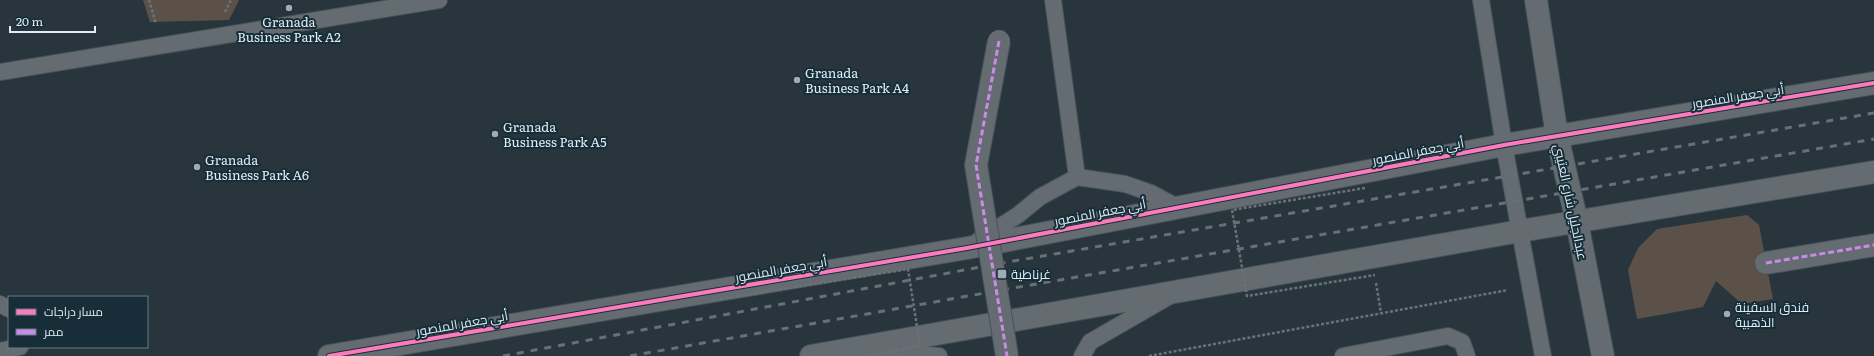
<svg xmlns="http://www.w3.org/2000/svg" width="1874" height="356" font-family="Literata,Cairo,serif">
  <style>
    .green { fill: #5c5149 }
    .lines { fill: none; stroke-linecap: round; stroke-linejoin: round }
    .service-casing { stroke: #475258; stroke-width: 18 }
    .pedestrian-casing { stroke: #475258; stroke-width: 24 }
    .minor-casing { stroke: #475258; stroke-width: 24 }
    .tertiary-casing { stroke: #475258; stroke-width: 24 }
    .path { stroke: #6a7278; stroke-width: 2.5; stroke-dasharray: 3 2; stroke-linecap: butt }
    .service { stroke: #646c72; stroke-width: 16 }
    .pedestrian { stroke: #646c72; stroke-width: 22 }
    .minor { stroke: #646c72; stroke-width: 22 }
    .tertiary { stroke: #646c72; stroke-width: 22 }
    .rail { stroke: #677076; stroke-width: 3; stroke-dasharray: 7 7; stroke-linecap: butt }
    .pedestrian-bridge-casing { stroke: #475258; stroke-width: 24; stroke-linecap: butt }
    .path-bridge { stroke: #6a7278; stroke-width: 2.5; stroke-dasharray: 3 2; stroke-linecap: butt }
    .pedestrian-bridge { stroke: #646c72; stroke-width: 22 }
    .quiet { stroke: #ca8be6; stroke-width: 3; stroke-dasharray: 6 3; stroke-linecap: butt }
    .cycleway-casing { stroke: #172e39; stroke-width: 6 }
    .cycleway { stroke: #fd7abc; stroke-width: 4 }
    .poi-dot { fill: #9facb4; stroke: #172e39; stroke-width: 1.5 }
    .labels { text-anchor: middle; stroke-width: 4; stroke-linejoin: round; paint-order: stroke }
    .poi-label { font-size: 13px; fill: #deecf4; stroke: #172e39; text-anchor: start }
    .street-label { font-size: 13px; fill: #deecf4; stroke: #172e39 }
  </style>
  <rect width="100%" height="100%" fill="#29353c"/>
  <path class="green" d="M143,0h96l-10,20 -79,2z
    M1747,215l12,10 14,74 -31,5 -26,-23 -13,26 -66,12 -9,-49 10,-22 19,-19z"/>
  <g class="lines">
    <defs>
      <path id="service" d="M1053,0l24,177
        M1481,0l23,145 39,211
        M0,72l439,-72
        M979,240l39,-25 22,-18 37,-20 48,7 26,9 28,15
        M0,304l9,5
        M875,350l64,6
        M0,351l20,-4
        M1082,356l8,-14 78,-45
        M1343,356l105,-20 14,6 5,14"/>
      <path id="pedestrian" d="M1766,263l108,-18"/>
      <path id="minor" d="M1536,0l21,136 20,86 26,134"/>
      <path id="tertiary" d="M329,356l638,-108 537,-103 370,-62
        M811,356l709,-125 354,-59"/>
    </defs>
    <use href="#service" class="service-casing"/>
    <use href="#pedestrian" class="pedestrian-casing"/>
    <use href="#minor" class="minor-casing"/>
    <use href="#tertiary" class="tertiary-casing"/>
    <path class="path" d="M149,0l7,24
      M225,12l6,-12
      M1376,283l5,30
      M1149,356l359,-66"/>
    <use href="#service" class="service"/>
    <use href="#pedestrian" class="pedestrian"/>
    <use href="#minor" class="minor"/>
    <use href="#tertiary" class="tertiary"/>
    <path class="rail" d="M503,356l499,-93 872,-150
      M630,356l372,-66 872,-151"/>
    <defs>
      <path id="pedestrian-bridge" d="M999,41l-23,124 31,191"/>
    </defs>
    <use href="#pedestrian-bridge" class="pedestrian-bridge-casing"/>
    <path class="path-bridge" d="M1365,188l-133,22 15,86 128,-21
      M720,299l188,-30 12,77 -50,10"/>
    <use href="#pedestrian-bridge" class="pedestrian-bridge"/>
    <path class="quiet" d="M999,41l-23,124 31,191
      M1766,263l108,-18"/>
    <defs>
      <path id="cycleway" d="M329,356l638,-108 537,-103 370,-62"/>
    </defs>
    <use href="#cycleway" class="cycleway-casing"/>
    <use href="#cycleway" class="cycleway"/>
  </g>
  <g class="poi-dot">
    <circle cx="289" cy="8" r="4"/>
    <circle cx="797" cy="80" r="4"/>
    <circle cx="495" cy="134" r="4"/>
    <circle cx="197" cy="167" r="4"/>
    <rect x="997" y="269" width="10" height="10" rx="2"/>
    <circle cx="1727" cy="314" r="4"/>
  </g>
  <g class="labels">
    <g class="poi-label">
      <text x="289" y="27" text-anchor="middle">Granada<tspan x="289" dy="15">Business Park A2</tspan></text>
      <text x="805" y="78">Granada<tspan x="805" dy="15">Business Park A4</tspan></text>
      <text x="503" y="132">Granada<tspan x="503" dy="15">Business Park A5</tspan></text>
      <text x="205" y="165">Granada<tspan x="205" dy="15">Business Park A6</tspan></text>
      <text x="1011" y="279">غرناطية</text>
      <text x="1735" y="312">فندق السفينة<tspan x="1735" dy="15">الذهبية</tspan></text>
    </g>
    <g class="street-label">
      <text transform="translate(1738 96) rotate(-9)" y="5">أبي جعفر المنصور</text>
      <text transform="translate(1418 151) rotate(-11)" y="5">أبي جعفر المنصور</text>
      <text transform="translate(1571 202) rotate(78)" y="5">عبدالجليل شارع العتيبي</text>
      <text transform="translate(1100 212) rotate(-11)" y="5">أبي جعفر المنصور</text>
      <text transform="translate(781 269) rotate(-10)" y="5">أبي جعفر المنصور</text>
      <text transform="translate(462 323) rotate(-10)" y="5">أبي جعفر المنصور</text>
    </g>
  </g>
  <rect x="8" y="296" width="140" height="52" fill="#172e39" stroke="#677a84"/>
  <rect x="16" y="309" width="20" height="6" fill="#fd7abc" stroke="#677a84"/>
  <text x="44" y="316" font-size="12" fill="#deecf4">مسار دراجات</text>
  <rect x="16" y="329" width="20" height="6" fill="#ca8be6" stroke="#677a84"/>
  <text x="44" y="336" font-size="12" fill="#deecf4">ممر</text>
  <path d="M10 26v6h85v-6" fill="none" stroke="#deecf4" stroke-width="2"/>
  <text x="16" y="26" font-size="12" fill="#deecf4" stroke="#172e39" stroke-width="3" paint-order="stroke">20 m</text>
</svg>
